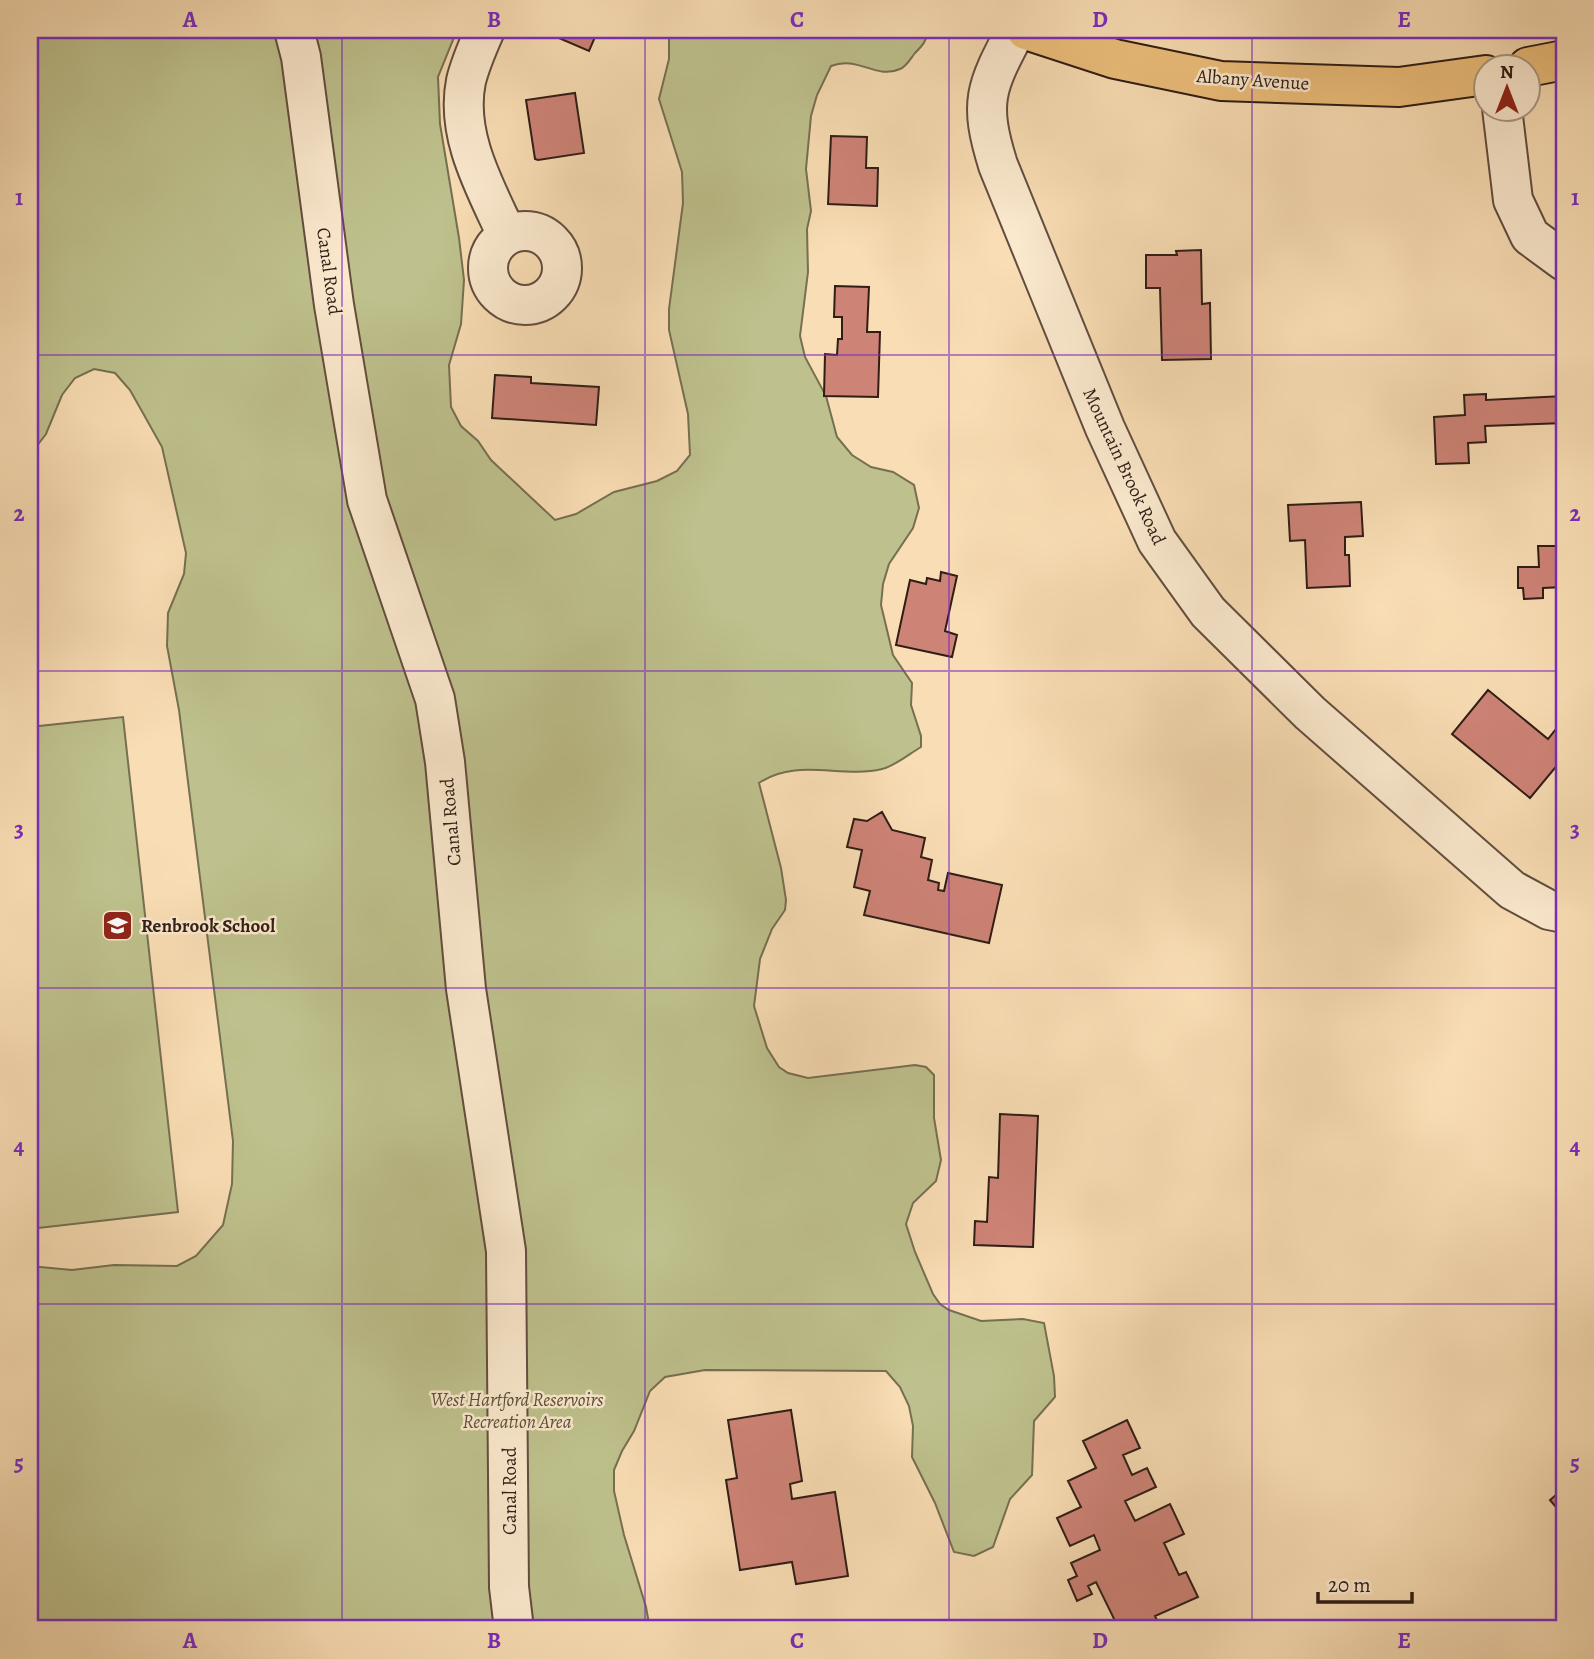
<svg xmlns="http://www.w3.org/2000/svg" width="1594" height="1659" font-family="Alegreya,serif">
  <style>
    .green { fill: #bec18d; stroke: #766f52; stroke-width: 2 }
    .building { fill: #ce8377; stroke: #2f1d16; stroke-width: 2 }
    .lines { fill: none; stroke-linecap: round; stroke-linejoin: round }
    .minor-casing { stroke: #624d3e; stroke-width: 42 }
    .highway-casing { stroke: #2f1d16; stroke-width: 42 }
    .minor { stroke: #fbe9ce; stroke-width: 38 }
    .highway { stroke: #ecbe7a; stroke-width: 38 }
    .grid { fill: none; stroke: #7b2cbf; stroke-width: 2; stroke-opacity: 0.55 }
    .labels { text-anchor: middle; stroke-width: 5; stroke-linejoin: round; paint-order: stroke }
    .street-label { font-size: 19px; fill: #2f1d16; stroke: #fbe9ce }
    .poi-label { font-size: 19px; font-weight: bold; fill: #2f1d16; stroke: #fbe9ce; text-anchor: start }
    .park-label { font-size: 19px; font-style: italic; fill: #5a4e3a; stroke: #fbe9ce }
    .neatline { fill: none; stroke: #7b2cbf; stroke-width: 2.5 }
    .grid-label { font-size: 23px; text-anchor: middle; font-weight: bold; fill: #7b2cbf }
  </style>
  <rect width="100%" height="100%" fill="#f9ddb4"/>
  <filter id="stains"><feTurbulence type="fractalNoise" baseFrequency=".00286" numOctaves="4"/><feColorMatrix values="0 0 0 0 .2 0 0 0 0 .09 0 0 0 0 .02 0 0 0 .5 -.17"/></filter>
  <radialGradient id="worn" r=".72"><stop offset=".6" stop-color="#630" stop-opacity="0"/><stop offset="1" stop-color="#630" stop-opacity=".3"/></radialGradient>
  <path class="green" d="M30,30h427l-19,47 2,47 19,114 5,42 -3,44 -12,41 2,42 10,19 17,15 13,19 64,60 21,-6 38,-22 43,-11 20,-10 13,-16 -2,-41 -19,-84v-21l14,-106 -1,-31 -23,-73 10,-40v-29h258c1,10 -5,16 -12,23 -4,5 -9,14 -15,16 -24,11 -42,-14 -69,-3l-14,29 -6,21 -5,53 5,42 -4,18 1,43 -8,64 5,21 21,39 11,41 15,18 19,12 22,5 21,13 5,23 -6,20 -24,36 -6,20 -2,21 12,50 19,28 -1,22 10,31v11c-12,7 -26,19 -39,22 -41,10 -85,-12 -123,14l22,85 5,32 -1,10 -13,19 -12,30 -6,47 13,42 12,19 9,6 20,5 107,-13 11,2 8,8v43l7,42 -5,21 -23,22 -7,21 9,28 18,42 7,10 9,6 32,11 42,-2 21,4 10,53 1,21 -21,24 -2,54 -22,24 -17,48 -19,9 -20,-4 -19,-49 -23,-46 1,-31 -4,-20 -9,-19 -14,-16 -181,-1 -40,7 -15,14 -16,40 -12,20 -8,19v21l10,44 22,72 4,22h-620v-363l42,4 42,-5 63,1 19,-10 27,-31 9,-41 1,-43 -54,-431 -12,-64 1,-33 16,-39 2,-21 -24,-106 -32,-57 -15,-17 -21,-4 -19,9 -13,17 -16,39 -13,17 -3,1z
    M123,717l55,495 -148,17v-502z"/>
  <path class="building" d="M556,30h42l-9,21 -35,-15z
    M575,93l9,60 -46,7 -3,-1 -9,-59z
    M831,136l36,1 -1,31h12l-1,38 -49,-2z
    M1201,250l1,54 8,-1 1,56 -49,1 -2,-72h-14v-33h31l-1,-4z
    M835,286l34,1 -2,45h13l-2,65 -54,-1 1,-42 12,1 1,-16h4v-22h-8z
    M495,375l36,2v6l68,4 -3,38 -104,-7z
    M1486,394v6l78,-4v27l-79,3 1,16 -18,1 1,20 -33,1 -2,-47 31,-2 -1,-20z
    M1361,502l2,34 -18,1v18h4l1,31 -43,2 -2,-48 -15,1 -2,-36z
    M1538,546h26v41l-21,1v10l-19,1 -1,-11h-5v-21h21z
    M941,572l16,4 -12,55 12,4 -5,22 -56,-12 14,-65 16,4 1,-6 13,3z
    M1488,690l60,49 8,-10 8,7v21l-34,41 -78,-64z
    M882,812l10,18 33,8 -4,19 11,3 -4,20 11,3 -1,7 6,1 4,-18 54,12 -13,58 -125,-28 6,-24 -16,-4 8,-37 -15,-3 7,-28 13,2z
    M1000,1114l38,2 -5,131 -59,-2 1,-24 12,1 2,-45 9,1z
    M791,1410l11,71 -12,3 2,15 43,-7 13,84 -52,8 -4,-22 -52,8 -14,-90 11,-2 -9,-58z
    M1127,1420l13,28 -17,7 9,20 15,-7 9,19 -31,14 10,20 35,-17 14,30 -20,9 15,32 7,-3 12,25 -43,19 6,13h-42l-23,-47 -8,4 4,8 -15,7 -9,-21 9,-4 -6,-13 29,-13 -6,-15 -24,11 -13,-28 24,-11 -13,-26 28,-13 -13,-27z
    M1564,1488v39l-7,-9 5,-4 -12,-14z"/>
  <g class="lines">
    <defs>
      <path id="minor" d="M294,30l7,27 33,248 33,195 68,199 10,63 21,227 40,262 3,336 5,42
        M485,30c-7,16 -15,34 -19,51 -11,54 19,106 41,154
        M1016,30c-30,57 -38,71 -18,135l107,263 52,113 51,71 102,101 202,177 37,20 15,3
        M1502,108l11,92 17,36 34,25
        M488 268a37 37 0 1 1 74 0a37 37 0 1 1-74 0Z"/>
      <path id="highway" d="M1026,30l89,29 106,22 178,6 87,-12
        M1528,67l36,-7"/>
    </defs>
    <use href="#minor" class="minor-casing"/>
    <use href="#highway" class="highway-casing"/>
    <use href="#minor" class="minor"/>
    <use href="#highway" class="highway"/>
  </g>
  <path class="grid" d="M342,30v1599M645,30v1599M949,30v1599M1252,30v1599M30,355h1534M30,671h1534M30,988h1534M30,1304h1534"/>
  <defs>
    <symbol id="school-square" viewBox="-11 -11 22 22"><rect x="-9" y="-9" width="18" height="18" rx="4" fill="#8f2418" stroke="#fbe9ce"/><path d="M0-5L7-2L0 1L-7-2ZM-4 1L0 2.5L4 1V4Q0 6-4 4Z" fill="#fff"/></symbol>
  </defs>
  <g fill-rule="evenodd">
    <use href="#school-square" x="100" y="908" width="35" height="35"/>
  </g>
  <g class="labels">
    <g class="street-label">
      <text transform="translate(1253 79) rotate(4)" y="7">Albany Avenue</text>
      <text transform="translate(330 271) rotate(82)" y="7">Canal Road</text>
      <text transform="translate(1125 466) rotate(65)" y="7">Mountain Brook Road</text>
      <text transform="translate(450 822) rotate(-95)" y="7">Canal Road</text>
      <text transform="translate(509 1491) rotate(-90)" y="7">Canal Road</text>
    </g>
    <g class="poi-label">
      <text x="141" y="932">Renbrook School</text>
    </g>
    <g class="park-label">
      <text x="517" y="1406">West Hartford Reservoirs<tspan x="517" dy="22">Recreation Area</tspan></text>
    </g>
  </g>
  <rect width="1594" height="1659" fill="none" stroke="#f9ddb4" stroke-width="77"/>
  <g transform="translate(1507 88)"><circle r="33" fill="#fbe9ce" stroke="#a99784" stroke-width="2"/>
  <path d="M0-5L12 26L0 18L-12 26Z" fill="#8f2418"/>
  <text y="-10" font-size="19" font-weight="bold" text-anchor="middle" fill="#2f1d16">N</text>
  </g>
  <path d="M1318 1592v10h94v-10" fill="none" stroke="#2f1d16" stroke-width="3.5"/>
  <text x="1328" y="1592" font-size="21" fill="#2f1d16" stroke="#fbe9ce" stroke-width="5" paint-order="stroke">20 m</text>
  <rect x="38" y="38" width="1518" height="1582" class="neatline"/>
  <g class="grid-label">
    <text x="190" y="27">A</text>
    <text x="494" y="27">B</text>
    <text x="797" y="27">C</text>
    <text x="1100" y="27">D</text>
    <text x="1404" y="27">E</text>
    <text x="19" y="205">1</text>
    <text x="1575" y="205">1</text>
    <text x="19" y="521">2</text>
    <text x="1575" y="521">2</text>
    <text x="19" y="837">3</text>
    <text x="1575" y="837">3</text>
    <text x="19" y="1154">4</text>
    <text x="1575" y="1154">4</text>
    <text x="19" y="1470">5</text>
    <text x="1575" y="1470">5</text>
    <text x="190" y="1648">A</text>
    <text x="494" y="1648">B</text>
    <text x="797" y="1648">C</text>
    <text x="1100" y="1648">D</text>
    <text x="1404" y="1648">E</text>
  </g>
  <rect width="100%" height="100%" filter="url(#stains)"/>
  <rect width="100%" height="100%" fill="url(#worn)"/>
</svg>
